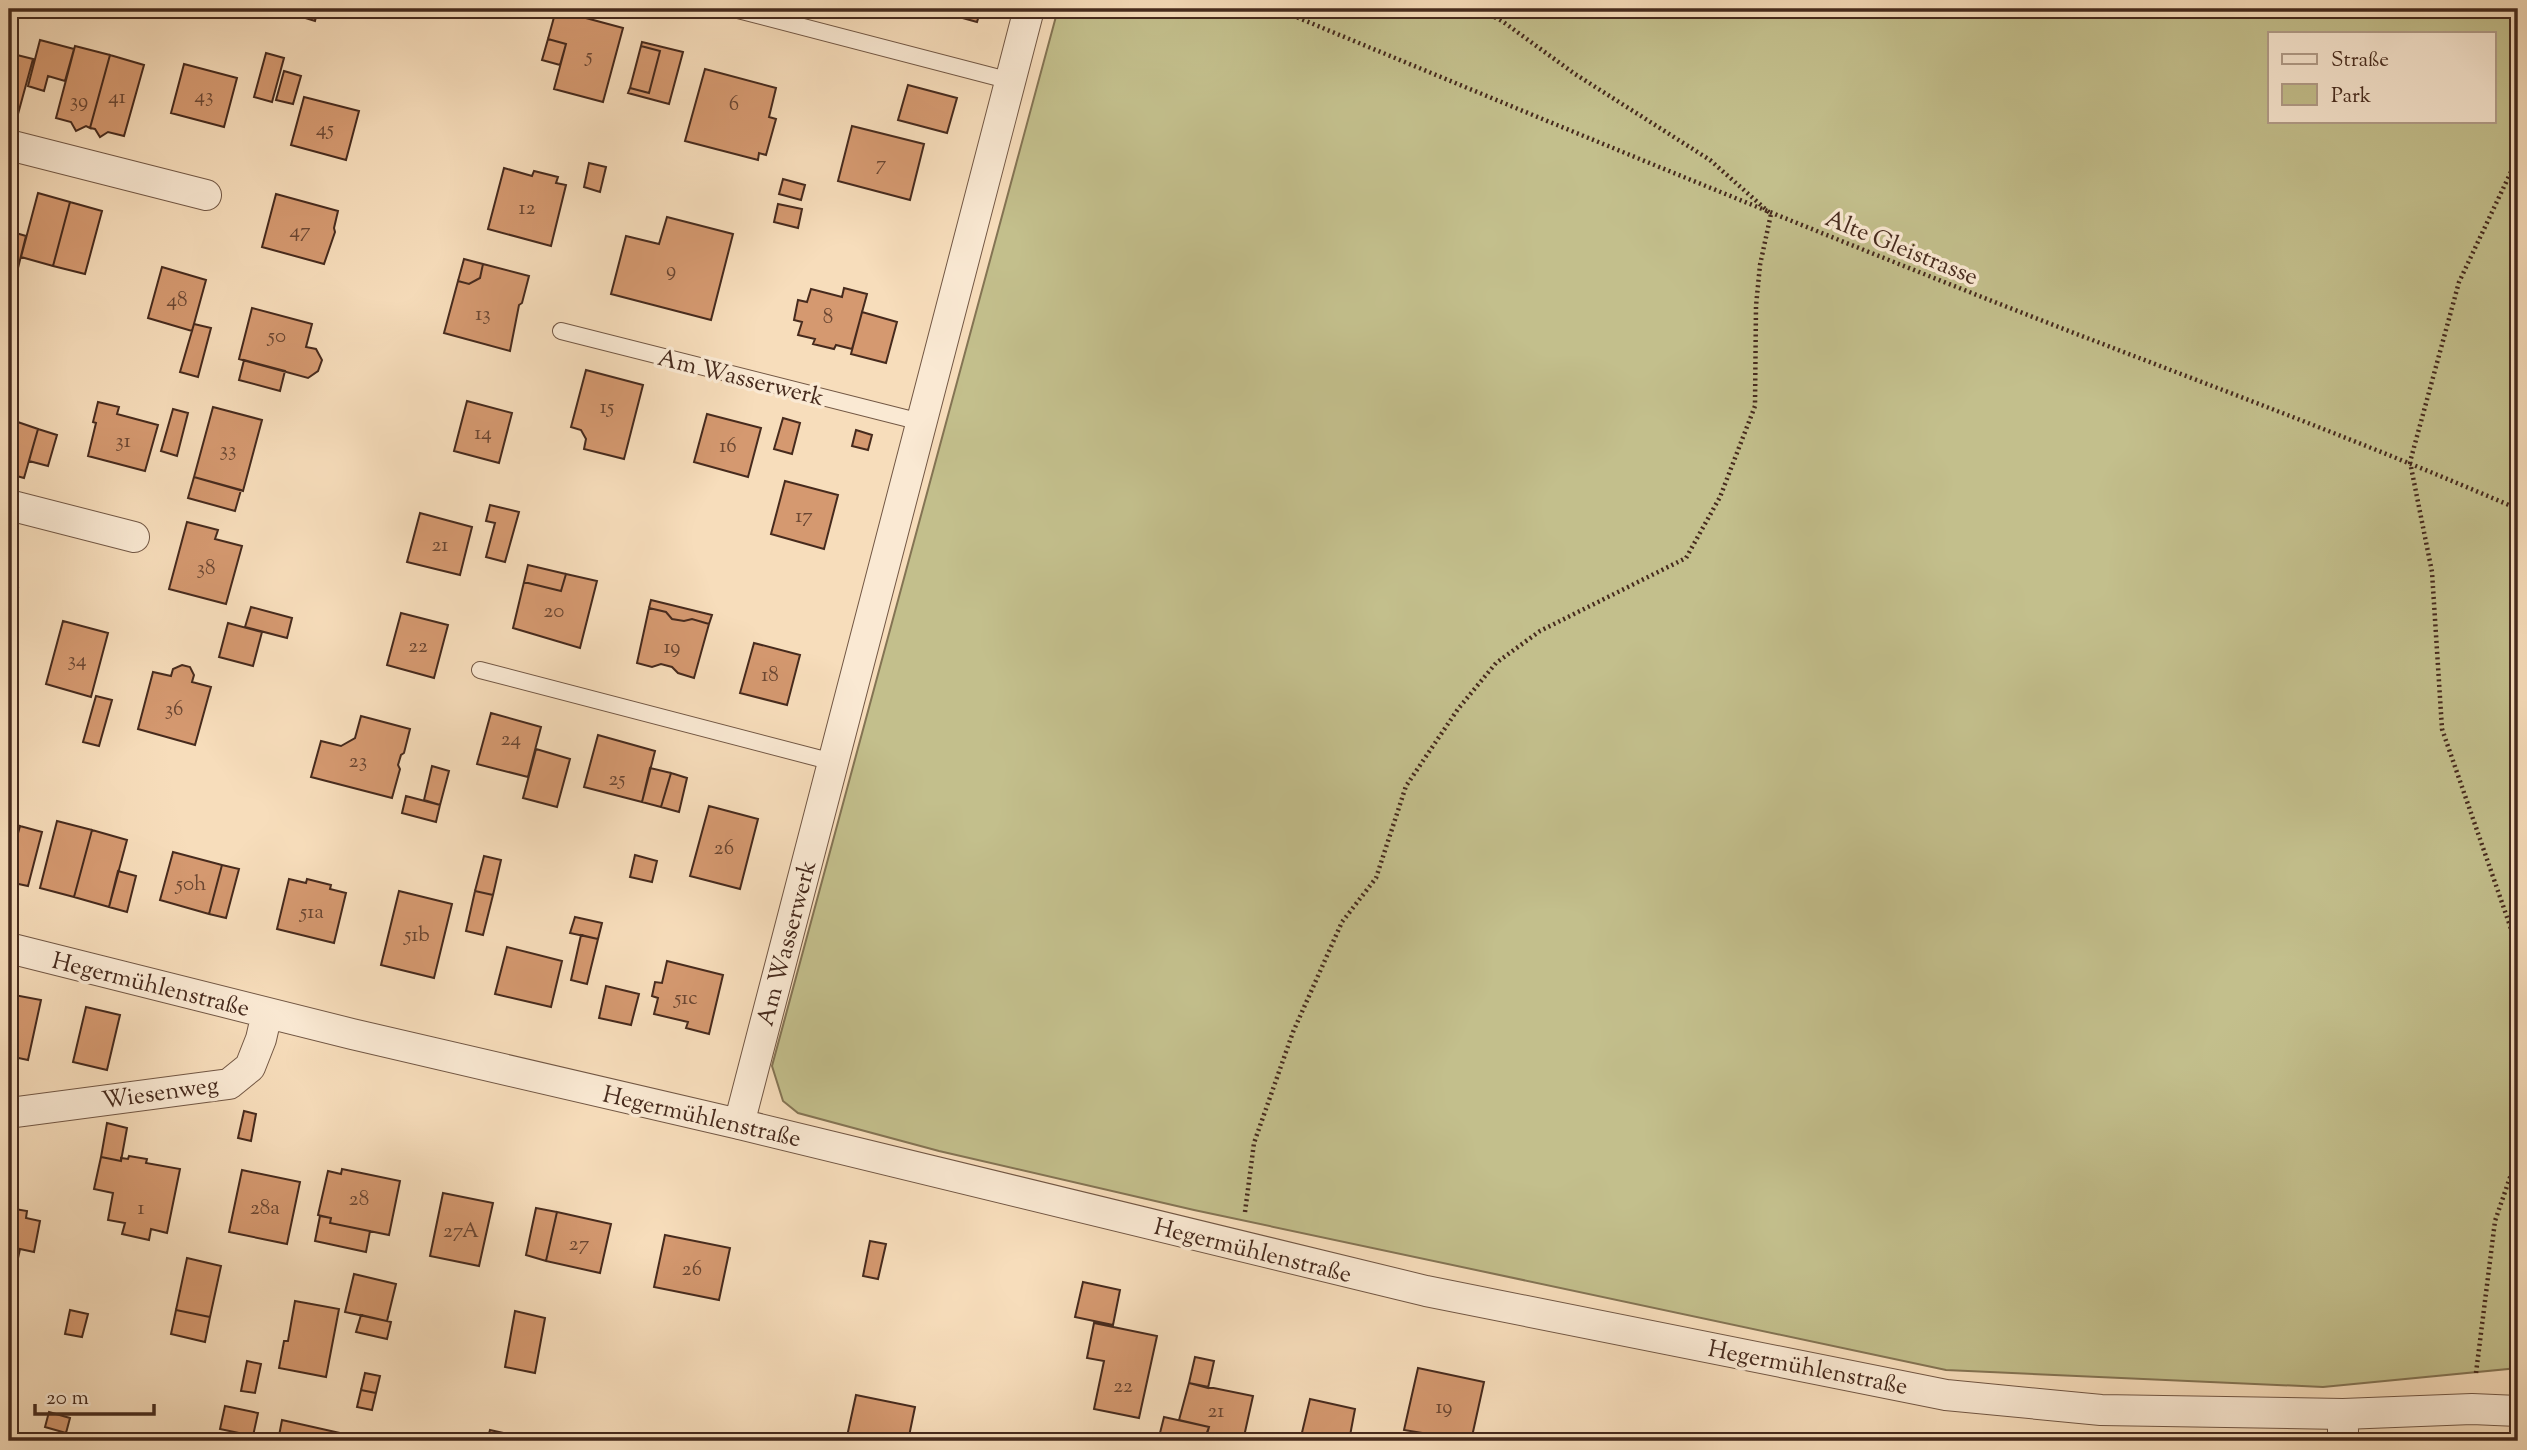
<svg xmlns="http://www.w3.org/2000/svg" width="2527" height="1450" font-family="'Sorts Mill Goudy',serif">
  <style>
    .green { fill: #c3bf8c; stroke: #847454; stroke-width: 2; fill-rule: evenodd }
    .building { fill: #d59970; stroke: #462a1d; stroke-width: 2 }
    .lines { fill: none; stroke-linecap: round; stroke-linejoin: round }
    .service-casing { stroke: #725744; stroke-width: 18 }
    .minor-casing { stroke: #725744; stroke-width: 32 }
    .path { stroke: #462a1d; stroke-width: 4.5; stroke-dasharray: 2 3.5; stroke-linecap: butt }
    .service { stroke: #fae9d3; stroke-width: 16 }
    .minor { stroke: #fae9d3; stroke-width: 30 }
    .labels { text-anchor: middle; stroke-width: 7; stroke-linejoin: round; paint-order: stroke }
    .number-label { font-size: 21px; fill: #6a4632 }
    .street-label { font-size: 24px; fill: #462a1d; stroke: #fae9d3 }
  </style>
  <rect width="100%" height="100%" fill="#f7ddbb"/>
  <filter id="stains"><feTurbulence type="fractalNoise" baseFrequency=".00286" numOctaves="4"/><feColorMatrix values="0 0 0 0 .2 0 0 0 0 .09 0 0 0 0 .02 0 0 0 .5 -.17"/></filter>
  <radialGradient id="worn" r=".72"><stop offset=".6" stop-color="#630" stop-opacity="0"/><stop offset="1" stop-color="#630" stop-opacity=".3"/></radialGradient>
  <path class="green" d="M1058,9h1460v1359l-195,19 -377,-17 -752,-160 -255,-59 -141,-38 -15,-12 -11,-35zM2494,33v88h-224v-88z"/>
  <path class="building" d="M301,9h17l-3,12 -16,-5z
    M914,9h28l-2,7z
    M942,9h39l-4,13 -36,-10z
    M556,10l67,18 -20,74 -49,-13 12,-45 -18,-5z
    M548,39l18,5 -6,21 -18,-5z
    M40,40l34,9 -9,32 -17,-5 -4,15 -16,-5z
    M642,42l41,10 -14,52 -41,-11 2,-5 19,5 11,-42 -19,-5z
    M75,46l35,9 -20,73 -4,-2 -10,5 -5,-9 -15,-4z
    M641,46l19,5 -11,42 -19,-5z
    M9,53l24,6 -15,55 -9,-2z
    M266,53l18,5 -12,44 -18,-5z
    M110,55l34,10 -20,71 -16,-4 -8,5 -5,-8 -5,-1z
    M184,64l53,14 -13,49 -53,-14z
    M705,69l71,19 -7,29 7,2 -10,36 -7,-2 -1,7 -73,-19z
    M284,71l17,5 -8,28 -17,-4z
    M908,85l49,13 -10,35 -49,-13z
    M304,97l55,14 -13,49 -55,-15z
    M852,126l72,18 -14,56 -72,-19z
    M589,163l17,4 -6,25 -16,-5z
    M504,168l28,8 2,-5 24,6 -2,6 10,2 -15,61 -63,-17z
    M783,179l22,6 -4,15 -22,-6z
    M38,193l32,9 -17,64 -32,-9z
    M276,194l62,17 -4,17 1,4 -11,32 -62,-17z
    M70,202l32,9 -17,63 -32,-8z
    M778,204l24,5 -4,19 -24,-6z
    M667,217l66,17 -22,86 -100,-26 15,-58 33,8z
    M9,231l17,5 -11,44 -6,-2z
    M464,259l19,5 -3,14 -11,6 -11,-3z
    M483,264l46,12 -7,27 -3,2 -9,46 -66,-18 14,-52 11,3 11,-6z
    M162,267l44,13 -14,51 -44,-13z
    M844,288l23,6 -15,55 -16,-4 -2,4 -21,-5 2,-5 -17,-4 4,-13 -8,-2 4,-20 9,2 4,-13 31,8z
    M252,308l60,16 -6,23 10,2 6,11 -4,11 -10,7 -69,-19z
    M862,312l35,10 -11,41 -35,-9z
    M194,324l17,4 -13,49 -18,-5z
    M244,360l41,11 -5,20 -41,-11z
    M586,370l57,15 -19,74 -40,-10 2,-10 -5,-9 -10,-3z
    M467,401l45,12 -13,50 -45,-12z
    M98,402l21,5 -2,7 41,11 -13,46 -57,-15 8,-33 -3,-1z
    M213,407l49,13 -19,71 -49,-14z
    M173,409l15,4 -11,43 -16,-5z
    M707,414l54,14 -13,49 -54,-15z
    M783,418l17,5 -8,31 -18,-5z
    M9,419l29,10 -14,49 -15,-4z
    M38,429l19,6 -9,31 -19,-5z
    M856,430l16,5 -4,15 -16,-4z
    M194,477l47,13 -6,21 -47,-13z
    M785,481l53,14 -14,54 -53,-15z
    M490,505l29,7 -14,50 -19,-5 9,-34 -9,-2z
    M420,513l52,14 -12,48 -53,-13z
    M187,522l31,8 -3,9 27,7 -16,58 -57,-15z
    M528,565l38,9 -5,17 -37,-9z
    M566,574l31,7 -17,67 -67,-20 11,-46 37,9z
    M9,585l9,3 -9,35z
    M651,600l61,15 -3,9 -17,-5 -8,2 -12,-2 -6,-7 -17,-4z
    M251,607l41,11 -5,20 -42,-11z
    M649,608l17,4 6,7 12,2 8,-2 17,5 -15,54 -16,-5 -6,-6 -11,-3 -9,3 -15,-4z
    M401,613l47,12 -14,53 -47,-13z
    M63,621l45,12 -17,64 -45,-13z
    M228,623l34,9 -9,34 -34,-9z
    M754,643l46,12 -13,50 -47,-12z
    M182,665l8,2 4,8 -2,7 19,5 -16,58 -57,-16 15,-57 18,4 2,-7z
    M96,696l16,4 -13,46 -16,-4z
    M491,713l50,14 -13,50 -51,-13z
    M361,716l49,13 -6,24 -3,2 -3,10 2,4 -8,29 -81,-21 10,-36 20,5 14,-8z
    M598,735l57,16 -13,51 -58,-15z
    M536,749l34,10 -13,48 -34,-9z
    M432,766l17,5 -9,34 -16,-5z
    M650,768l21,5 -10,34 -19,-5z
    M671,773l16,5 -8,34 -18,-5z
    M406,796l34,9 -4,17 -34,-9z
    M709,806l49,13 -18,70 -50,-13z
    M57,821l35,9 -18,67 -34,-9z
    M9,823l11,3 -11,40z
    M20,826l22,6 -14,54 -19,-4v-16z
    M92,830l35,10 -18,67 -35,-10z
    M173,852l49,13 -13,49 -49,-14z
    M635,855l22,6 -5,21 -22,-5z
    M484,856l17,4 -8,35 -18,-4z
    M222,865l17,4 -13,49 -17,-4z
    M118,871l18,5 -9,36 -18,-5z
    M289,879l17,4 1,-4 24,6 -1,4 16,4 -12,50 -57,-14z
    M399,891l53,13 -18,74 -53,-13z
    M475,891l18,4 -10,40 -17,-4z
    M575,917l27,6 -4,16 -28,-6z
    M581,935l17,4 -11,45 -16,-4z
    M507,947l55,14 -11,46 -56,-13z
    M667,961l56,14 -14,59 -23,-6 2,-6 -34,-8 4,-16 -6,-2 3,-14 7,1z
    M606,986l33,8 -8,31 -32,-7z
    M9,994l32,6 -13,60 -19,-4z
    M86,1007l34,8 -13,55 -34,-8z
    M244,1111l12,3 -5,27 -13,-3z
    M107,1123l20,5 -6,33 -20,-4z
    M129,1156l18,3 -1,4 34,6 -13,64 -16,-4 -2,11 -27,-6 3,-11 -17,-3 5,-27 -19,-4 7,-32 20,4v-3l7,1z
    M342,1169l58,12 -11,54 -59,-12 1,-5 -13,-3 10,-44 13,3z
    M242,1170l58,12 -13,62 -58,-12z
    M443,1193l50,10 -14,63 -49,-10z
    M9,1208l18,3 -1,7 14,3 -6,31 -14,-3 -5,23 -6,-1z
    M536,1208l21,4 -11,49 -20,-6z
    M557,1212l54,12 -11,49 -54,-12z
    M320,1216l11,2 -1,5 40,8 -4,21 -51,-11z
    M665,1235l65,13 -11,52 -65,-13z
    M870,1241l16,3 -8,35 -15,-3z
    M187,1258l34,8 -11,51 -34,-7z
    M354,1274l42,10 -9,37 -42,-9z
    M1083,1282l37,8 -7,35 -38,-8z
    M295,1301l44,8 -13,68 -47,-9 5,-27h4z
    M70,1310l18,4 -6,23 -17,-3z
    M176,1310l34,7 -5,25 -34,-8z
    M515,1311l30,7 -10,55 -30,-6z
    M361,1315l30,7 -4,17 -31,-7z
    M1094,1323l63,13 -18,82 -45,-9 10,-48 -17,-3z
    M1195,1357l19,4 -6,27 -19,-5z
    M247,1361l14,3 -6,29 -14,-2z
    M1418,1368l66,14 -13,59 -67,-11z
    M365,1373l15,3 -4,17 -15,-3z
    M1189,1383l64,13 -10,45 -37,-6 3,-8 -30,-7z
    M361,1390l15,3 -4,17 -15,-3z
    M856,1395l59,12 -7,34h-62z
    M1310,1399l45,10 -6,32h-49z
    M225,1406l33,7 -5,23 -33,-7z
    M49,1412l21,6 -4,15 -21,-6z
    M1164,1417l45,10 -4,14h-47z
    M282,1420l58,13 -2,8h-60z
    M490,1430l18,4 -2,7h-19z
    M508,1434l26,7h-28z"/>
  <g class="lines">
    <defs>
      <path id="service" d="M734,9l277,72
        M561,331l360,91
        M480,670l353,92"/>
      <path id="minor" d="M9,145l197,50
        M9,505l125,32
        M9,948l343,86 387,90 687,167 520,104 155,15 242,4 129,-5 46,2
        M9,1113l220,-29 21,-17 11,-28 6,-26
        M739,1124l290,-1115
        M2343,1441v-27"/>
    </defs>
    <use href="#service" class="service-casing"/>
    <use href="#minor" class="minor-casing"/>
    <path class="path" d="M1277,9c236,98 472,196 710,290 177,70 356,134 531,210
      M2518,157l-59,125 -49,180 22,110 10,157 76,220
      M1245,1212l9,-69 39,-111 49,-110 34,-44 30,-92 52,-77 38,-46 44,-32 146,-73 34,-61 35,-91 1,-100 4,-41 11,-51 -61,-54 -135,-86 -73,-53 -23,-12
      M2476,1373l19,-152 23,-67"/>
    <use href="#service" class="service"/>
    <use href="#minor" class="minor"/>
  </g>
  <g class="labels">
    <g class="number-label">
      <text x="589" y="62">5</text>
      <text x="204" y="102">43</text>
      <text x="117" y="103">41</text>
      <text x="79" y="107">39</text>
      <text x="734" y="110">6</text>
      <text x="325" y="135">45</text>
      <text x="881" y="170">7</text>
      <text x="527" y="214">12</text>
      <text x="300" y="237">47</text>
      <text x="671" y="276">9</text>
      <text x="177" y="306">48</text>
      <text x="483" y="320">13</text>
      <text x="828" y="323">8</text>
      <text x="277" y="342">50</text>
      <text x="607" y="413">15</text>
      <text x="483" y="439">14</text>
      <text x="123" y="447">31</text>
      <text x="728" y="452">16</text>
      <text x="228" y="456">33</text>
      <text x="804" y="522">17</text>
      <text x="440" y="551">21</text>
      <text x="206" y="574">38</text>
      <text x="554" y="617">20</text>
      <text x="418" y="652">22</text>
      <text x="672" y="653">19</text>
      <text x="77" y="666">34</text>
      <text x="770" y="681">18</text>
      <text x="174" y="715">36</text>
      <text x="511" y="745">24</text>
      <text x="358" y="767">23</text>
      <text x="617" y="785">25</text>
      <text x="724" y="854">26</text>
      <text x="191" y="890">50h</text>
      <text x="312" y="918">51a</text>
      <text x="417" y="941">51b</text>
      <text x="686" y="1004">51c</text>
      <text x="359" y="1205">28</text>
      <text x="141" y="1214">1</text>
      <text x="265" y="1214">28a</text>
      <text x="461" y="1237">27A</text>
      <text x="579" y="1250">27</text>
      <text x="692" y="1275">26</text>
      <text x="1123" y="1392">22</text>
      <text x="1444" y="1413">19</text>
      <text x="1216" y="1417">21</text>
    </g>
    <g class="street-label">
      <text transform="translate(1902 247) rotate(22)" y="8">Alte Gleistrasse</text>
      <text transform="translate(741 377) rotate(14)" y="8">Am Wasserwerk</text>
      <text transform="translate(786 943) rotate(-75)" y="8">Am Wasserwerk</text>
      <text transform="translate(151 984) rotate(14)" y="8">Hegermühlenstraße</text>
      <text transform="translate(160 1092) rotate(-8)" y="8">Wiesenweg</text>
      <text transform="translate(702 1116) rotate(13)" y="8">Hegermühlenstraße</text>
      <text transform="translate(1253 1250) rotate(14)" y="8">Hegermühlenstraße</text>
      <text transform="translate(1808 1367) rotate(11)" y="8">Hegermühlenstraße</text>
    </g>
  </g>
  <rect width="2527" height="1450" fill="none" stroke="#f7ddbb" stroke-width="35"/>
  <rect x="10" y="10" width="2506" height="1429" fill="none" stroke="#462a1d" stroke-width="3.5"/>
  <rect x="18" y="18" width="2492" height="1415" fill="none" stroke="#462a1d" stroke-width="2"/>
  <rect x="2268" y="32" width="228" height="91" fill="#fae9d3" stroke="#b29d8a" stroke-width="2"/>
  <rect x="2282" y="54" width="35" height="10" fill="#fae9d3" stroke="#b29d8a" stroke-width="2"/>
  <text x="2331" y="66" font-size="21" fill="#462a1d">Straße</text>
  <rect x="2282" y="84" width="35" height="21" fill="#c3bf8c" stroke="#b29d8a" stroke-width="2"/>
  <text x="2331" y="102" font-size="21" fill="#462a1d">Park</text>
  <path d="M35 1404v10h119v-10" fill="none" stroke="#462a1d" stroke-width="3.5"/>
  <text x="46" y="1404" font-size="21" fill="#462a1d" stroke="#fae9d3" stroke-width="5" paint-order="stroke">20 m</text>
  <rect width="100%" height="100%" filter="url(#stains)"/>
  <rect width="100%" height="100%" fill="url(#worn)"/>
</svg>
